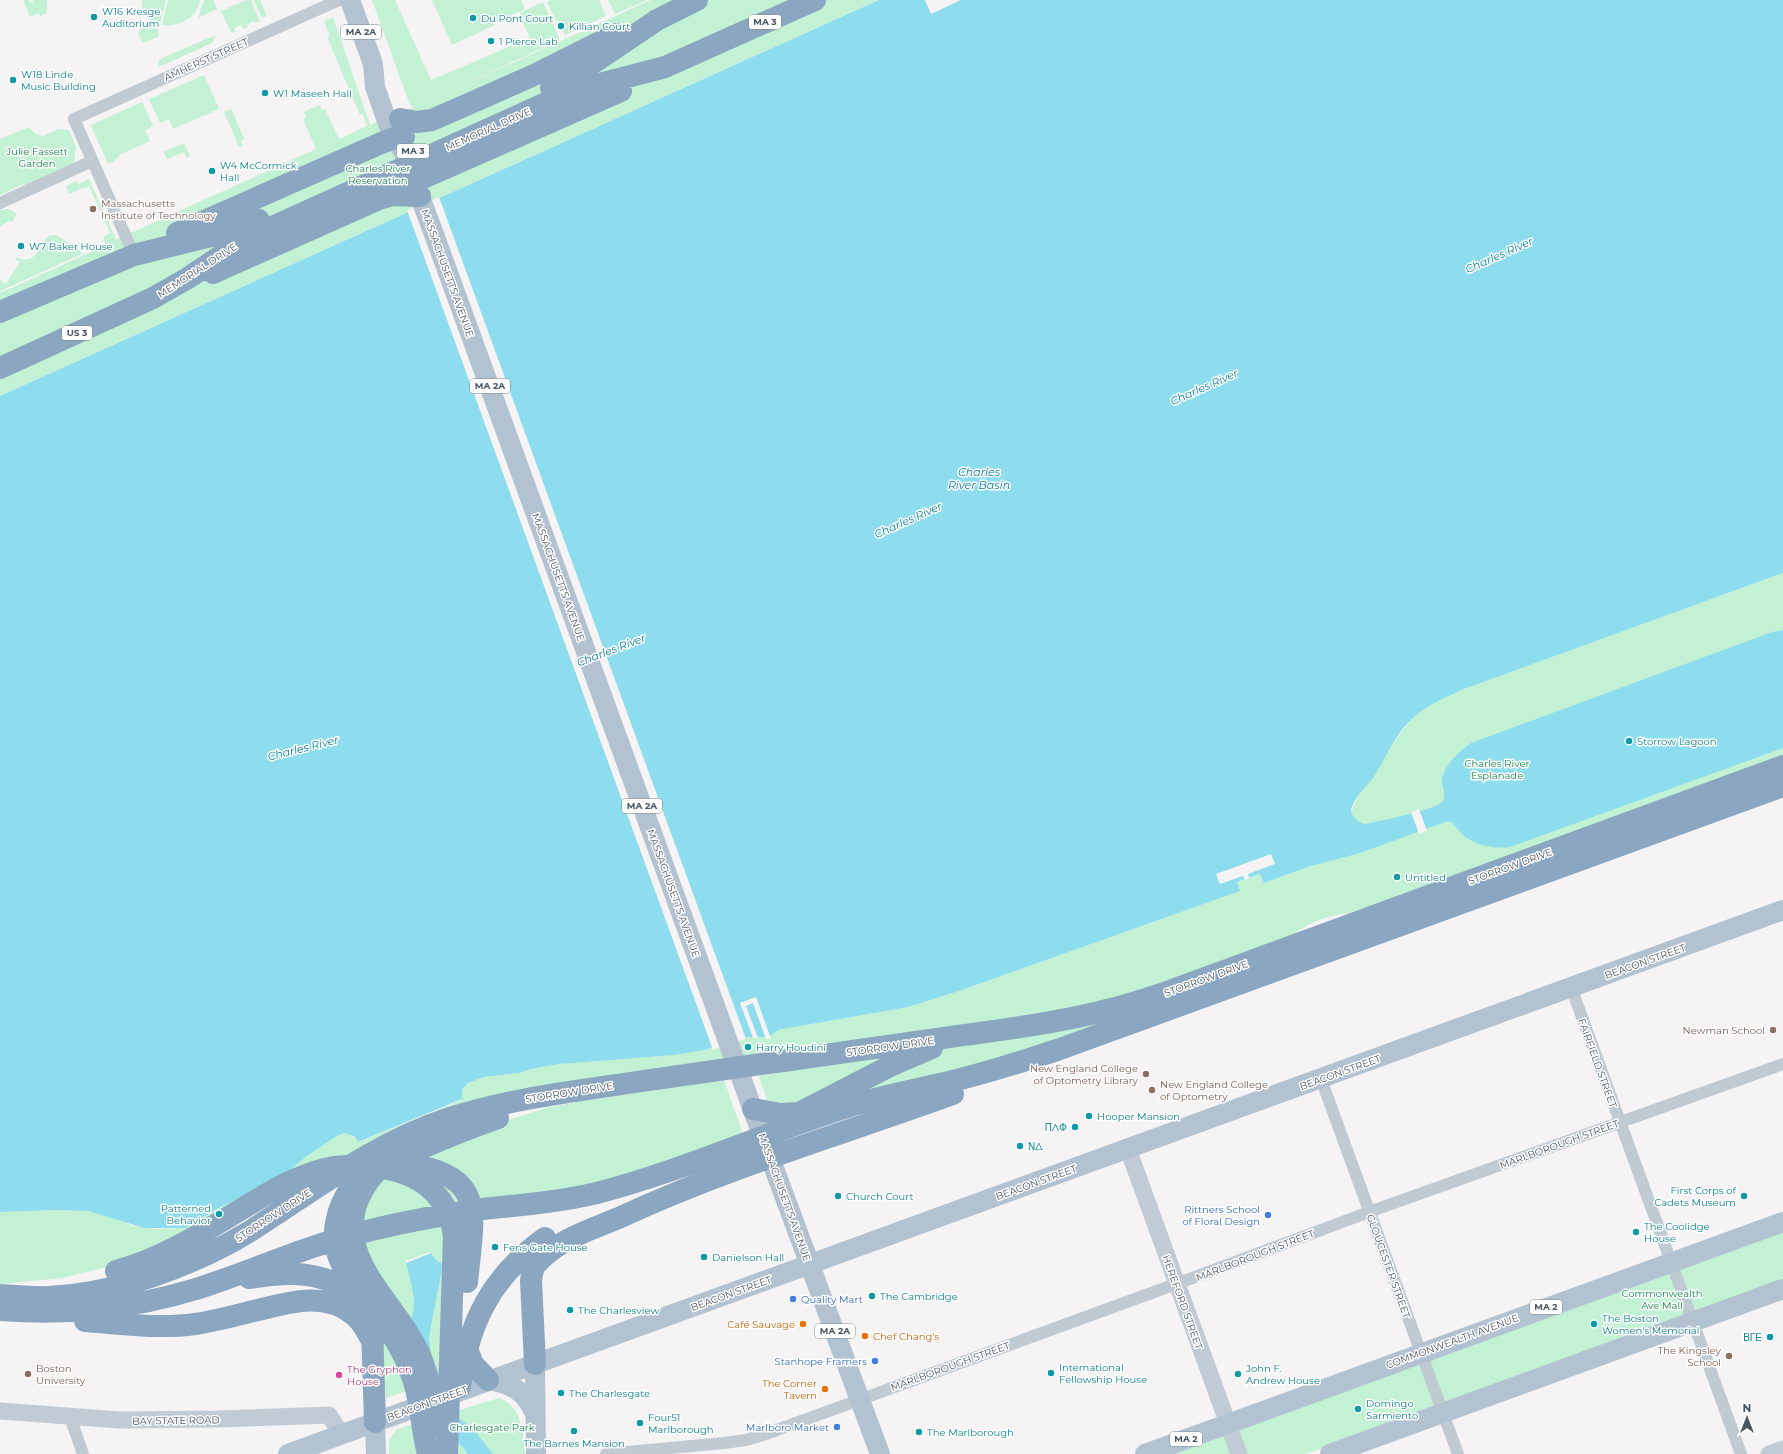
<svg xmlns="http://www.w3.org/2000/svg" width="1783" height="1454" font-family="Montserrat,sans-serif">
  <style>
    .green { fill: #c2f1d3 }
    .water { fill: #8eddef }
    .pier { fill: #f5f3f3 }
    .lines { fill: none; stroke-linecap: round; stroke-linejoin: round }
    .street { stroke: #c0cad2; stroke-width: 12 }
    .secondary { stroke: #c0cbd6; stroke-width: 17 }
    .primary { stroke: #b2c2d1; stroke-width: 20 }
    .highway { stroke: #8aa6c1; stroke-width: 22 }
    .culture-dot { fill: #0f9aa8; stroke: #fff; stroke-width: 1.5 }
    .education-dot { fill: #8d6e63; stroke: #fff; stroke-width: 1.5 }
    .shop-dot { fill: #3f7fe0; stroke: #fff; stroke-width: 1.5 }
    .food-dot { fill: #e8710a; stroke: #fff; stroke-width: 1.5 }
    .hotel-dot { fill: #d1479c; stroke: #fff; stroke-width: 1.5 }
    .labels { text-anchor: middle; stroke-width: 3; stroke-linejoin: round; paint-order: stroke }
    .shield { fill: #fff; stroke: #808990; stroke-width: 1 }
    .shield-label { font-size: 9px; font-weight: bold; fill: #495661 }
    .culture-label { font-size: 10px; fill: #0d838f; stroke: #fff; text-anchor: start }
    .street-label { font-size: 10px; fill: #495661; stroke: #fff }
    .park-label { font-size: 10px; fill: #16874c; stroke: #fff }
    .education-label { font-size: 10px; fill: #785e54; stroke: #fff; text-anchor: start }
    .shop-label { font-size: 10px; fill: #366cbe; stroke: #fff; text-anchor: end }
    .food-label { font-size: 10px; fill: #c56008; stroke: #fff; text-anchor: end }
    .hotel-label { font-size: 10px; fill: #b23c85; stroke: #fff; text-anchor: start }
    .water-label { font-size: 11px; font-style: italic; fill: #0a809c; stroke: #fff }
  </style>
  <rect width="100%" height="100%" fill="#f5f3f3"/>
  <path class="green" d="M23,0h6l1,3 3,-1v-2h14v13l-7,3 -1,-3 -9,4z
    M142,0h24l-6,24 -4,-1 -14,-9z
    M168,0h32c-3,18 -20,27 -38,25z
    M204,0h9l4,9 -19,9z
    M246,0h5l9,21 -4,2 -2,-2 -7,3 1,3 -5,2 -2,-4 -7,3 2,4 -5,1 -10,-22z
    M254,0h6l7,16 -5,2z
    M372,0h23l36,80 99,-42 -11,-25 24,-11 17,38 -138,64 229,-104h228l-879,396v-103l113,-51 -7,2 -3,-7 7,-4 -21,-47 -8,3 -2,-5 10,-5 26,58v3l201,-91 -13,-30 3,-1 -2,-6 15,-7 3,5 3,-1 14,30 28,-13 -4,-12 -3,1 -33,-78 3,-1 -6,-14 9,-5 37,108 44,-18 -4,-2z
    M432,0h89l4,9 -31,14 1,2 -43,20z
    M551,0h48l7,16 -41,19 -7,-14 -2,1 -9,-20z
    M608,0h39l-32,14z
    M144,23l13,5 2,6 -1,3 -15,6 -5,-10z
    M216,35l-4,8 -49,22 -4,1 -1,-2 2,-5z
    M204,75l15,34 -46,20 -4,-10 -9,4 -11,-24z
    M142,102l11,24 -8,4 5,11 -29,13 -7,7 -6,3 -17,-39z
    M231,109l13,29 -3,3 2,5 -4,1 -15,-35z
    M29,127l7,7 7,2 16,-7 10,1 7,18 -2,15 -49,23 -2,-2 -23,11v-56z
    M184,143l6,13 -3,2 -3,-6 -17,7 -3,-7z
    M77,181l3,8 -11,5 -3,-8z
    M9,209l8,5 -5,8 -3,-1 -9,5v-16z
    M50,235h6l25,16 1,3 -82,37v-11l6,4 14,-22 -5,-3 1,-2c22,10 22,-13 34,-22z
    M1783,573v184l-426,155c-29,3 -42,7 -66,24l-145,52 -30,10 -54,12 -506,77 -287,118 -146,58 -61,15 -62,6v-72l56,-2 32,1 17,4 28,11 22,3 31,-1 115,-67c9,-8 30,-26 42,-28 7,-1 11,5 16,9l103,-42v-10l6,-7 16,-6 35,-4 12,-4 28,-5 116,-9 70,-18 16,-1 17,-6 130,-23 51,-16 281,-100 -3,-9 24,-8 3,9 47,-17 40,-55 5,-11 17,-23 22,-36 17,-23 20,-15 32,-14z
    M1124,1015l-145,52 -141,36 -69,3 -10,-30z
    M724,1080l19,54 -136,48 -130,20 -17,-8 -19,179 -3,1 -7,-19 -2,-16 14,-75 -7,-4 -6,-8 -25,9c5,18 14,42 5,60l7,66 -31,11 -5,-58 -21,-127 20,-36 98,-47 68,-22 31,-6z
    M1783,1230v50l-477,174h-140z
    M499,1398c23,8 24,35 26,56h-136v-14l8,-11z"/>
  <path class="water" d="M879,0h904v573l-319,116c-18,8 -35,15 -50,28 -19,16 -28,42 -41,61 -7,10 -21,21 -22,33 2,7 7,12 15,13 12,-3 71,-14 77,-23 3,-5 0,-13 -1,-19 0,-15 17,-31 29,-39l301,-111 11,-2v118l-273,99c-17,2 -35,-1 -48,-13 -5,-4 -7,-12 -14,-13l-88,32 -49,13 -47,17 -4,-9 -23,8 3,9 -281,100 -51,16 -130,23 -6,5 -6,2h-18l-44,13 -29,5 -116,9 -28,5 -12,4 -35,4 -16,6 -6,7v9l-104,43 -3,-5 -7,-3 -5,-1 -8,4 -28,19 -26,21 -62,31 -33,20h-42l-56,-17 -32,-1 -56,2v-816z
    M431,1253l5,7 7,4 -12,63 -2,12 2,16 23,56 6,8 14,11 19,24h-25l-7,-9 -21,-16 -30,-108c9,-18 0,-40 -4,-58z"/>
  <path class="pier" d="M925,0h36l-30,14z
    M439,197l307,842 -33,11 -306,-840z
    M1419,809l8,22 -8,3 -8,-22z
    M1271,854l4,10 -27,10 1,4 -4,2 -2,-4 -23,8 -4,-10z
    M756,997l14,39 1,2 -5,1 -13,-36 -7,3 12,32h-5l-13,-35z"/>
  <g class="lines">
    <path class="street" d="M0,203l92,-42
      M134,255l-60,-136 265,-119
      M1571,987l170,467
      M1321,1079l137,375
      M70,1417l13,37
      M606,1454l118,-11 22,-3 17,-5 413,-151 204,-76 403,-144"/>
    <path class="secondary" d="M1128,1149l111,305
      M0,1411l120,9 99,-1 110,-4 13,20
      M1769,1454l14,-5"/>
    <path class="primary" d="M350,0l23,64 2,23 12,34 7,17 9,13 32,86 339,931 106,286
      M535,1364l1,90
      M488,1380c23,4 38,11 47,34
      M375,1422l1,32
      M288,1454l1495,-544
      M1145,1454l638,-232
      M1330,1454l453,-165"/>
    <path class="highway" d="M551,88l26,-14 80,-54 40,-20
      M400,119l17,3 15,-2 100,-44 84,-42
      M414,182l207,-91
      M177,233l202,-89 15,-6 10,-1
      M213,273l166,-74 14,-4 27,1
      M0,312l134,-57 93,-23 32,-12
      M0,368l153,-70 35,-20 52,-35 17,-9 289,-131 35,-14 84,-22 150,-67
      M753,1109l28,5 18,-1 91,-47 42,-18
      M398,1163c90,10 76,47 69,119
      M352,1186c-15,21 -23,49 -12,74 5,13 13,24 20,36
      M116,1271c59,-16 108,-53 161,-83 18,-9 38,-18 58,-21 53,-6 111,8 119,69l-7,218
      M249,1278c21,-3 44,-6 64,-2 52,10 88,62 102,109 6,22 7,46 13,69
      M0,1295c16,1 33,3 49,2 68,-3 146,-32 203,-67 64,-41 124,-88 198,-112 62,-20 128,-27 193,-37 93,-13 187,-27 280,-40 59,-9 119,-15 176,-29 24,-5 48,-13 71,-21l613,-225
      M0,1310c69,5 130,-1 196,-21 56,-18 110,-43 167,-57 39,-10 79,-17 119,-23 38,-4 77,-7 115,-16 85,-22 166,-59 250,-86 34,-11 68,-17 102,-25 37,-9 75,-21 111,-33l723,-263
      M85,1321c37,3 74,8 110,3 21,-3 42,-9 63,-14 32,-8 67,-19 96,5 9,7 13,18 19,27
      M372,1328l3,94
      M465,1344l8,20 15,16
      M535,1364l-4,-83c1,-7 1,-14 7,-19 22,-24 56,-33 85,-46 106,-49 220,-82 330,-122
      M460,1387c8,-64 31,-110 85,-149
      M434,1427c-2,-29 -5,-56 -19,-82 -24,-46 -80,-88 -57,-145 6,-14 13,-25 25,-34 12,-7 26,-13 39,-18 25,-11 50,-21 76,-30"/>
  </g>
  <g class="culture-dot">
    <circle cx="94" cy="17" r="4"/>
    <circle cx="473" cy="18" r="4"/>
    <circle cx="561" cy="26" r="4"/>
    <circle cx="491" cy="41" r="4"/>
    <circle cx="13" cy="80" r="4"/>
    <circle cx="265" cy="93" r="4"/>
    <circle cx="212" cy="171" r="4"/>
    <circle cx="21" cy="246" r="4"/>
    <circle cx="1629" cy="741" r="4"/>
    <circle cx="1397" cy="877" r="4"/>
    <circle cx="748" cy="1047" r="4"/>
    <circle cx="1089" cy="1116" r="4"/>
    <circle cx="1075" cy="1127" r="4"/>
    <circle cx="1020" cy="1146" r="4"/>
    <circle cx="838" cy="1196" r="4"/>
    <circle cx="1744" cy="1196" r="4"/>
    <circle cx="219" cy="1214" r="4"/>
    <circle cx="1636" cy="1232" r="4"/>
    <circle cx="495" cy="1247" r="4"/>
    <circle cx="704" cy="1257" r="4"/>
    <circle cx="872" cy="1296" r="4"/>
    <circle cx="570" cy="1310" r="4"/>
    <circle cx="1594" cy="1324" r="4"/>
    <circle cx="1770" cy="1337" r="4"/>
    <circle cx="1051" cy="1373" r="4"/>
    <circle cx="1238" cy="1374" r="4"/>
    <circle cx="561" cy="1393" r="4"/>
    <circle cx="1358" cy="1409" r="4"/>
    <circle cx="640" cy="1423" r="4"/>
    <circle cx="574" cy="1431" r="4"/>
    <circle cx="919" cy="1432" r="4"/>
  </g>
  <g class="education-dot">
    <circle cx="93" cy="209" r="4"/>
    <circle cx="1773" cy="1030" r="4"/>
    <circle cx="1146" cy="1074" r="4"/>
    <circle cx="1152" cy="1090" r="4"/>
    <circle cx="1729" cy="1356" r="4"/>
    <circle cx="28" cy="1374" r="4"/>
  </g>
  <g class="shop-dot">
    <circle cx="1268" cy="1215" r="4"/>
    <circle cx="793" cy="1299" r="4"/>
    <circle cx="875" cy="1361" r="4"/>
    <circle cx="837" cy="1427" r="4"/>
  </g>
  <g class="food-dot">
    <circle cx="803" cy="1324" r="4"/>
    <circle cx="865" cy="1336" r="4"/>
    <circle cx="825" cy="1389" r="4"/>
  </g>
  <circle class="hotel-dot" cx="339" cy="1375" r="4"/>
  <g class="labels">
    <g class="shield">
      <rect x="749" y="15" width="32" height="14" rx="3"/>
      <rect x="341" y="25" width="40" height="14" rx="3"/>
      <rect x="397" y="144" width="32" height="14" rx="3"/>
      <rect x="62" y="326" width="30" height="14" rx="3"/>
      <rect x="470" y="379" width="40" height="14" rx="3"/>
      <rect x="622" y="799" width="40" height="14" rx="3"/>
      <rect x="1530" y="1300" width="32" height="14" rx="3"/>
      <rect x="815" y="1324" width="40" height="14" rx="3"/>
      <rect x="1170" y="1432" width="32" height="14" rx="3"/>
    </g>
    <g class="shield-label">
      <text x="765" y="25">MA 3</text>
      <text x="361" y="35">MA 2A</text>
      <text x="413" y="154">MA 3</text>
      <text x="77" y="336">US 3</text>
      <text x="490" y="389">MA 2A</text>
      <text x="642" y="809">MA 2A</text>
      <text x="1546" y="1310">MA 2</text>
      <text x="835" y="1334">MA 2A</text>
      <text x="1186" y="1442">MA 2</text>
    </g>
    <g class="culture-label">
      <text x="102" y="15">W16 Kresge<tspan x="102" dy="12">Auditorium</tspan></text>
      <text x="481" y="22">Du Pont Court</text>
      <text x="569" y="30">Killian Court</text>
      <text x="499" y="45">1 Pierce Lab</text>
      <text x="21" y="78">W18 Linde<tspan x="21" dy="12">Music Building</tspan></text>
      <text x="273" y="97">W1 Maseeh Hall</text>
      <text x="220" y="169">W4 McCormick<tspan x="220" dy="12">Hall</tspan></text>
      <text x="29" y="250">W7 Baker House</text>
      <text x="1637" y="745">Storrow Lagoon</text>
      <text x="1405" y="881">Untitled</text>
      <text x="756" y="1051">Harry Houdini</text>
      <text x="1097" y="1120">Hooper Mansion</text>
      <text x="1067" y="1131" text-anchor="end">ΠΛΦ</text>
      <text x="1028" y="1150">ΝΔ</text>
      <text x="1736" y="1194" text-anchor="end">First Corps of<tspan x="1736" dy="12">Cadets Museum</tspan></text>
      <text x="846" y="1200">Church Court</text>
      <text x="211" y="1212" text-anchor="end">Patterned<tspan x="211" dy="12">Behavior</tspan></text>
      <text x="1644" y="1230">The Coolidge<tspan x="1644" dy="12">House</tspan></text>
      <text x="503" y="1251">Fens Gate House</text>
      <text x="712" y="1261">Danielson Hall</text>
      <text x="880" y="1300">The Cambridge</text>
      <text x="578" y="1314">The Charlesview</text>
      <text x="1602" y="1322">The Boston<tspan x="1602" dy="12">Women's Memorial</tspan></text>
      <text x="1762" y="1341" text-anchor="end">ΒΓΕ</text>
      <text x="1059" y="1371">International<tspan x="1059" dy="12">Fellowship House</tspan></text>
      <text x="1246" y="1372">John F.<tspan x="1246" dy="12">Andrew House</tspan></text>
      <text x="569" y="1397">The Charlesgate</text>
      <text x="1366" y="1407">Domingo<tspan x="1366" dy="12">Sarmiento</tspan></text>
      <text x="648" y="1421">Four51<tspan x="648" dy="12">Marlborough</tspan></text>
      <text x="927" y="1436">The Marlborough</text>
      <text x="574" y="1447" text-anchor="middle">The Barnes Mansion</text>
    </g>
    <g class="street-label">
      <text transform="translate(206 59) rotate(-24)" y="4">AMHERST STREET</text>
      <text transform="translate(488 129) rotate(-24)" y="4">MEMORIAL DRIVE</text>
      <text transform="translate(197 270) rotate(-33)" y="4">MEMORIAL DRIVE</text>
      <text transform="translate(448 273) rotate(70)" y="4">MASSACHUSETTS AVENUE</text>
      <text transform="translate(559 577) rotate(70)" y="4">MASSACHUSETTS AVENUE</text>
      <text transform="translate(1510 866) rotate(-20)" y="4">STORROW DRIVE</text>
      <text transform="translate(674 893) rotate(70)" y="4">MASSACHUSETTS AVENUE</text>
      <text transform="translate(1645 961) rotate(-20)" y="4">BEACON STREET</text>
      <text transform="translate(1206 978) rotate(-20)" y="4">STORROW DRIVE</text>
      <text transform="translate(890 1046) rotate(-8)" y="4">STORROW DRIVE</text>
      <text transform="translate(1598 1063) rotate(70)" y="4">FAIRFIELD STREET</text>
      <text transform="translate(1340 1072) rotate(-20)" y="4">BEACON STREET</text>
      <text transform="translate(569 1092) rotate(-9)" y="4">STORROW DRIVE</text>
      <text transform="translate(1559 1144) rotate(-20)" y="4">MARLBOROUGH STREET</text>
      <text transform="translate(1036 1182) rotate(-20)" y="4">BEACON STREET</text>
      <text transform="translate(785 1197) rotate(70)" y="4">MASSACHUSETTS AVENUE</text>
      <text transform="translate(273 1215) rotate(-33)" y="4">STORROW DRIVE</text>
      <text transform="translate(1255 1255) rotate(-21)" y="4">MARLBOROUGH STREET</text>
      <text transform="translate(1389 1266) rotate(70)" y="4">GLOUCESTER STREET</text>
      <text transform="translate(731 1293) rotate(-20)" y="4">BEACON STREET</text>
      <text transform="translate(1183 1302) rotate(70)" y="4">HEREFORD STREET</text>
      <text transform="translate(1452 1341) rotate(-20)" y="4">COMMONWEALTH AVENUE</text>
      <text transform="translate(950 1366) rotate(-20)" y="4">MARLBOROUGH STREET</text>
      <text transform="translate(427 1403) rotate(-20)" y="4">BEACON STREET</text>
      <text transform="translate(176 1420) rotate(-1)" y="4">BAY STATE ROAD</text>
    </g>
    <g class="park-label">
      <text x="37" y="155">Julie Fassett<tspan x="37" dy="12">Garden</tspan></text>
      <text x="378" y="172">Charles River<tspan x="378" dy="12">Reservation</tspan></text>
      <text x="1497" y="767">Charles River<tspan x="1497" dy="12">Esplanade</tspan></text>
      <text x="1662" y="1297">Commonwealth<tspan x="1662" dy="12">Ave Mall</tspan></text>
      <text x="492" y="1431">Charlesgate Park</text>
    </g>
    <g class="education-label">
      <text x="101" y="207">Massachusetts<tspan x="101" dy="12">Institute of Technology</tspan></text>
      <text x="1765" y="1034" text-anchor="end">Newman School</text>
      <text x="1138" y="1072" text-anchor="end">New England College<tspan x="1138" dy="12">of Optometry Library</tspan></text>
      <text x="1160" y="1088">New England College<tspan x="1160" dy="12">of Optometry</tspan></text>
      <text x="1721" y="1354" text-anchor="end">The Kingsley<tspan x="1721" dy="12">School</tspan></text>
      <text x="36" y="1372">Boston<tspan x="36" dy="12">University</tspan></text>
    </g>
    <g class="shop-label">
      <text x="1260" y="1213">Rittners School<tspan x="1260" dy="12">of Floral Design</tspan></text>
      <text x="801" y="1303" text-anchor="start">Quality Mart</text>
      <text x="867" y="1365">Stanhope Framers</text>
      <text x="829" y="1431">Marlboro Market</text>
    </g>
    <g class="food-label">
      <text x="795" y="1328">Café Sauvage</text>
      <text x="873" y="1340" text-anchor="start">Chef Chang's</text>
      <text x="817" y="1387">The Corner<tspan x="817" dy="12">Tavern</tspan></text>
    </g>
    <g class="hotel-label">
      <text x="347" y="1373">The Gryphon<tspan x="347" dy="12">House</tspan></text>
    </g>
    <g class="water-label">
      <text transform="translate(1499 255) rotate(-24)" y="4">Charles River</text>
      <text transform="translate(1204 387) rotate(-24)" y="4">Charles River</text>
      <text x="979" y="476">Charles<tspan x="979" dy="13">River Basin</tspan></text>
      <text transform="translate(908 520) rotate(-24)" y="4">Charles River</text>
      <text transform="translate(611 650) rotate(-21)" y="4">Charles River</text>
      <text transform="translate(303 748) rotate(-14)" y="4">Charles River</text>
    </g>
  </g>
  <g transform="translate(1747 1418)" stroke="#ffffff" stroke-width="3" paint-order="stroke">
  <path d="M0-3L7 15L0 10L-7 15Z" fill="#495661"/>
  <text y="-6" font-size="11" font-weight="bold" text-anchor="middle" fill="#495661">N</text>
  </g>
</svg>
